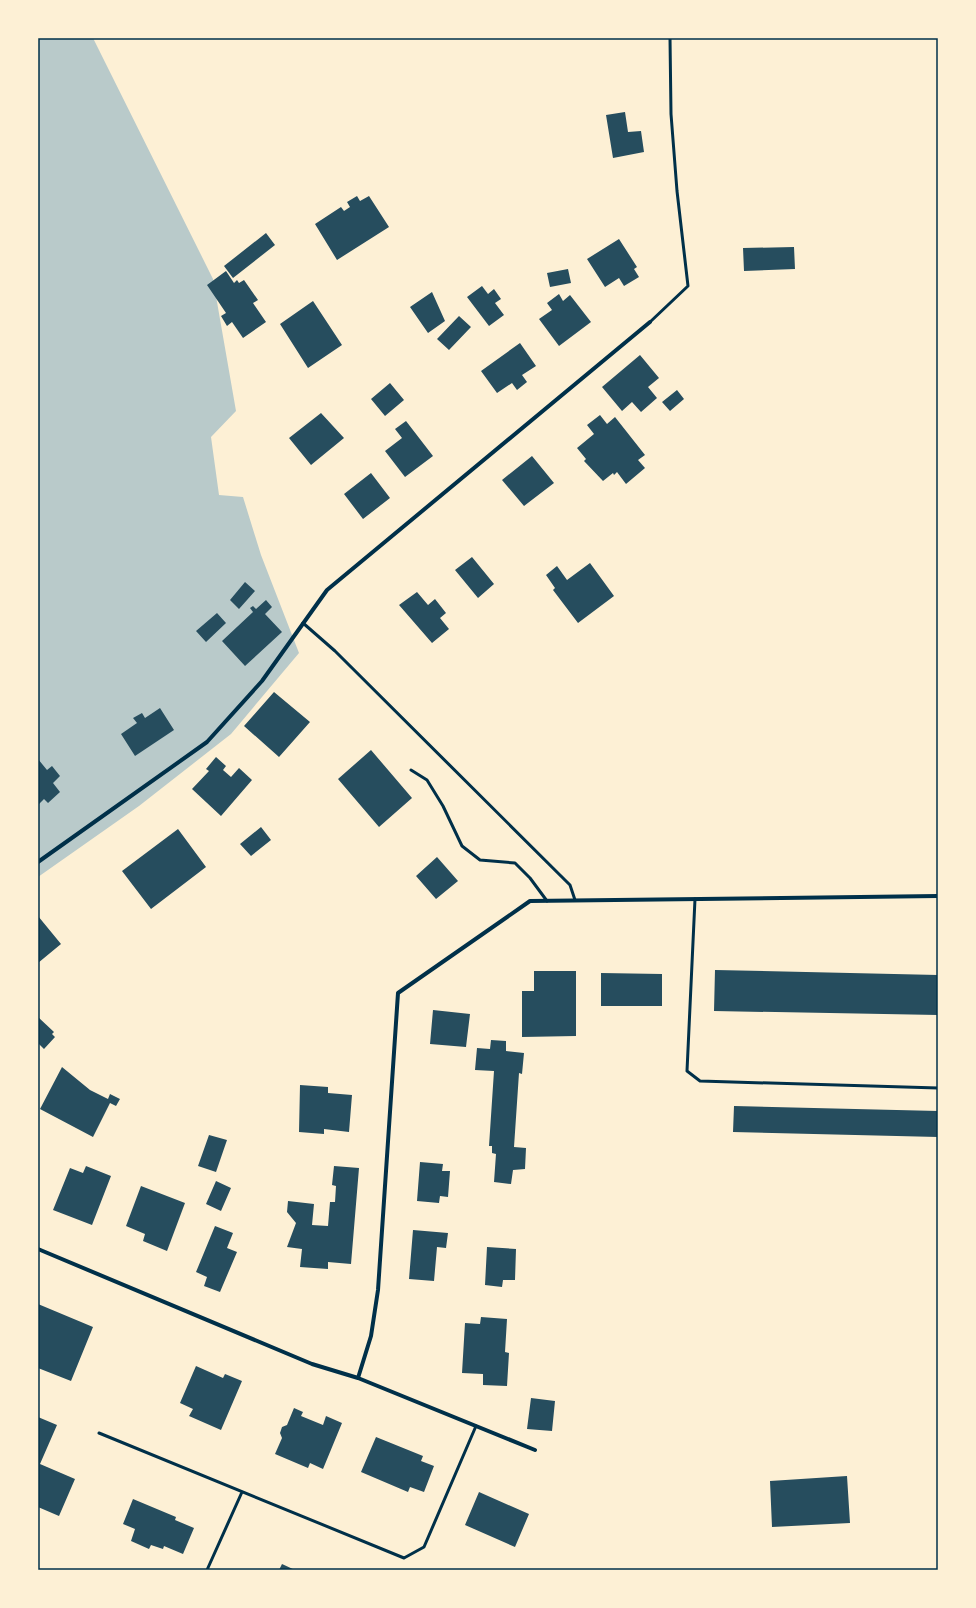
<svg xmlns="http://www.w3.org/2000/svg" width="976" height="1608" font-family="'Space Grotesk',sans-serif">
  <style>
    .green { fill: #b9caca }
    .building { fill: #264d5e }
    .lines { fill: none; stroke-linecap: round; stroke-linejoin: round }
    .service { stroke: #003049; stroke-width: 3 }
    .minor { stroke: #003049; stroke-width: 4 }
    .neatline { fill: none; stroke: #003049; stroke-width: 1.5 }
  </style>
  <rect width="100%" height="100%" fill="#fdf0d5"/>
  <path class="green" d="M38,38h55l120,241 23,132 -25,26 8,58 24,2 18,58 38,98 -68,81 -92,72 -101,71z"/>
  <path class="building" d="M625,112l3,20 13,-1 3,21 -31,6 -7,-43z
    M357,196l3,5 9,-5 20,31 -52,33 -22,-36 26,-17 3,4 6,-4 -3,-5z
    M266,233l9,12 -42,33 -9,-12z
    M619,239l18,28 -3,2 5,8 -15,9 -5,-8 -14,9 -18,-28z
    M794,247l1,22 -51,2 -1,-23z
    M568,269l3,14 -21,4 -3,-14z
    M226,271l8,12 3,-3 2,3 5,-3 14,20 -5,3 13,19 -23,16 -11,-16 -5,4 -6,-10 5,-3 -19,-28z
    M482,286l6,8 6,-5 7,10 -6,4 9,12 -15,11 -22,-29z
    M432,292l13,29 -17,12 -18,-26z
    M559,294l4,7 7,-6 21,27 -32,24 -20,-27 13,-9 -5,-7z
    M313,301l29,44 -34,23 -28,-44z
    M459,316l12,11 -22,23 -12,-11z
    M520,343l16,23 -14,9 5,7 -10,8 -5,-7 -15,10 -16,-22z
    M640,355l19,23 -11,9 9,11 -16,14 -9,-10 -10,9 -20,-24z
    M390,383l14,17 -19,16 -14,-17z
    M677,390l7,9 -14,12 -8,-9z
    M321,413l23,25 -33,27 -22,-27z
    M600,415l7,9 8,-7 30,38 -7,5 7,8 -19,16 -9,-12 -3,3 -1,-2 -10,8 -19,-20 2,-2 -9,-11 17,-14 -7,-9z
    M406,421l27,35 -28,21 -20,-26 17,-13 -7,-9z
    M532,456l22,27 -30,23 -22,-26z
    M371,473l19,25 -27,21 -19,-25z
    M472,557l22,27 -16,14 -23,-28z
    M590,563l24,33 -36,27 -25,-33 2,-2 -9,-13 11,-9 10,14z
    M245,582l10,9 -16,18 -9,-9z
    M417,592l11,13 7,-6 11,14 -6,5 9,11 -17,14 -33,-38z
    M266,600l6,7 -7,7 17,18 -37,34 -23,-25 31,-29 -3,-4 3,-2 3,3z
    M217,613l9,10 -20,19 -10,-11z
    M274,692l36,30 -31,35 -35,-31z
    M160,708l14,22 -39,26 -14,-22 16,-11 -4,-5 9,-5 3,5z
    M371,750l41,48 -33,29 -41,-48z
    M216,757l10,9 -3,4 8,7 8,-9 13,12 -31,36 -29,-27 17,-18 -3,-2z
    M38,759l9,11 5,-4 8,10 -7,7 7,9 -12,11 -4,-4 -6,6z
    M261,827l10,13 -20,16 -11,-12z
    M178,829l28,38 -55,42 -29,-38z
    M437,857l21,24 -22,18 -20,-23z
    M38,916l23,28 -23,19z
    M715,970l223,5v40l-224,-4z
    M534,971h42v65l-54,1v-46h12z
    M601,973l61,1v32h-61z
    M433,1010l37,4 -4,33 -36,-3z
    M38,1017l16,15 -2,2 3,3 -11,12 -6,-6z
    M491,1040l15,1v10l18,2 -2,21 -3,-1 -5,74 12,1 -1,21 -12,1 -2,14 -17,-2 2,-28 -4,-1v-7h-3l5,-75 -19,-1 2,-22 13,1z
    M62,1067l28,23 18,9 2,-5 10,5 -4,7 -6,-3 -17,34 -53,-28z
    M300,1085l28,2v6l24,2 -3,37 -25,-3v5l-25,-2z
    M734,1106l204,5v26l-205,-5z
    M209,1135l18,5 -11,32 -18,-6z
    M420,1162l23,2 -1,7h8l-2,26 -8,-1 -1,7 -22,-2z
    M86,1166l25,10 -19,49 -39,-15 17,-42 13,5z
    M334,1166l25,2 -8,96 -23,-2v7l-28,-2 2,-18 -15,-2 9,-24 -9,-11 1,-11 26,3 -2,21 16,1 2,-24h5l1,-16 -4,-1z
    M216,1181l15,7 -10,23 -15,-7z
    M141,1186l44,17 -18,48 -24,-10 2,-7 -19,-8z
    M215,1226l18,7 -6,15 10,4 -17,40 -16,-6 3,-9 -11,-5z
    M413,1230l35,3 -2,15 -9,-1 -3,34 -25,-2z
    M487,1247l29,2 -1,31h-12l-1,7 -17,-2z
    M38,1304l55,23 -22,54 -33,-13z
    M481,1317l26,2 -2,33 4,1 -2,33 -24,-1v-11l-21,-1 3,-50 15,1z
    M196,1366l27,12 2,-4 17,7 -21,49 -32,-14 4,-7 -13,-6z
    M531,1398l24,3 -3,30 -25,-2z
    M294,1408l9,4 -2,4 22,9 3,-9 16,7 -19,46 -13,-6 -2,5 -33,-14 7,-16 -2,-5 2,-6 5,-2z
    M38,1417l19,8 -17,39 35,15 -16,37 -21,-9z
    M376,1437l47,19 -2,5 13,5 -10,26 -14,-5 -2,5 -47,-20z
    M847,1476l3,47 -78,4 -2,-46z
    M479,1492l50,22 -14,33 -50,-22z
    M133,1499l43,18 -1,3 19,8 -11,26 -19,-8 -1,3 -12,-4 -2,4 -18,-8 4,-12 -12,-5z
    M282,1564l13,6h-16z"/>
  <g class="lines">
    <path class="service" d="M650,322l38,-36 -11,-95 -6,-77 -1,-76
      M303,623l32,28 235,234 5,15
      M411,770l16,10 16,26 19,40 18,14 35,3 15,15 17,23
      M695,899l-8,172 13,10 238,7
      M99,1433l305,125 20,-11 52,-121
      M207,1570l35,-78"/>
    <path class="minor" d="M38,862l169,-120 55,-61 65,-91 323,-268
      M38,1249l274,115 46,14 13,-42 7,-46 20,-297 132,-92 408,-5
      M358,1378l177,72"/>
  </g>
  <rect width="976" height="1608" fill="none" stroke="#fdf0d5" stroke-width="78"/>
  <rect x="39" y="39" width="898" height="1530" class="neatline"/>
</svg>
